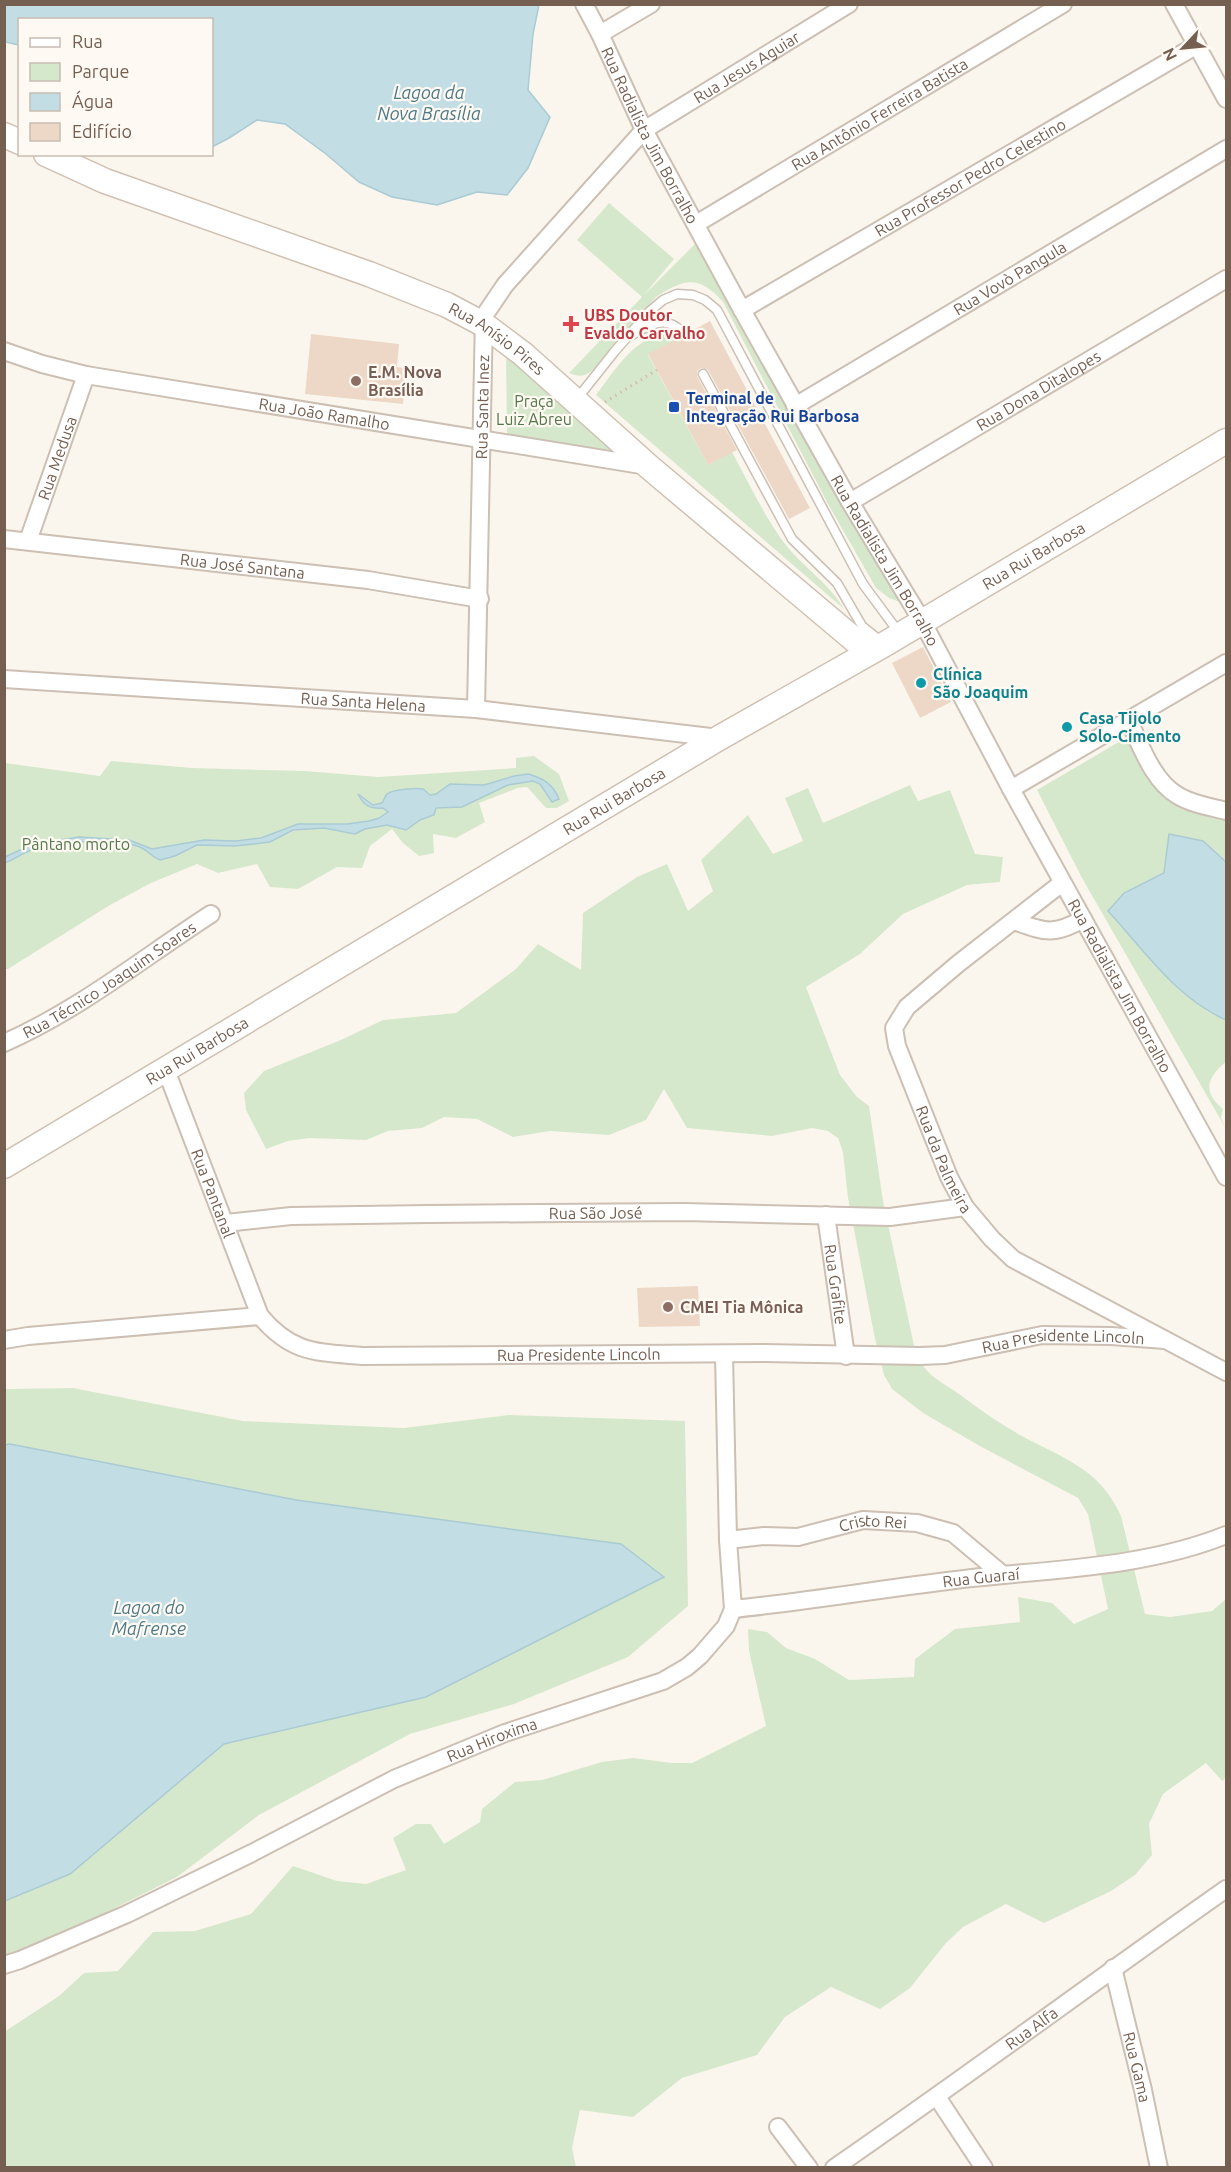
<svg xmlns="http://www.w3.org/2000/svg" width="1231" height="2172" font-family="Ubuntu,sans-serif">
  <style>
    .green { fill: #d6e8cc }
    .water { fill: #c2dde3; stroke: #aacbd4; stroke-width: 1.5 }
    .building { fill: #edd8c7 }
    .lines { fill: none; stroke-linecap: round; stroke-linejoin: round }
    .lane-casing { stroke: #ccbfb3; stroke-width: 11 }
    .street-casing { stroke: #ccbfb3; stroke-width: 20 }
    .secondary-casing { stroke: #cfc0b1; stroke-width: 27 }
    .path { stroke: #d3bcaa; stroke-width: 3; stroke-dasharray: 1.5 4.5; stroke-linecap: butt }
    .lane { stroke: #fff; stroke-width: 8 }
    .street { stroke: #fff; stroke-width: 16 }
    .secondary { stroke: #fff; stroke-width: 24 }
    .health-dot { fill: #e0444e; stroke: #fefaf3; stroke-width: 2 }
    .education-dot { fill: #8d6e63; stroke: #fefaf3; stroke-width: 2 }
    .transit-dot { fill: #1a4fb4; stroke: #fefaf3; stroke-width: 2 }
    .culture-dot { fill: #0f9aa8; stroke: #fefaf3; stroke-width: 2 }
    .labels { text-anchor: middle; stroke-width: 4.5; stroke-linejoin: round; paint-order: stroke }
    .street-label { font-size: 16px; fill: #745f51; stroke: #fefaf3 }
    .health-label { font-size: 16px; font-weight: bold; fill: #be3a42; stroke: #fefaf3; text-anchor: start }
    .education-label { font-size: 16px; font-weight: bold; fill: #785e54; stroke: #fefaf3; text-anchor: start }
    .transit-label { font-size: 16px; font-weight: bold; fill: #164399; stroke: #fefaf3; text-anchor: start }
    .park-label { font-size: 16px; fill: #55784b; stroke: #fefaf3 }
    .culture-label { font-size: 16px; font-weight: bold; fill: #0d838f; stroke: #fefaf3; text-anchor: start }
    .water-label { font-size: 18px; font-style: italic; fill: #4d7985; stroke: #fefaf3 }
  </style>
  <rect width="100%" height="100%" fill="#fbf6ed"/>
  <path class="green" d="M609,203l65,56 -30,36 57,-57 210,368 -22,-8 -13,-10 -48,-84 -105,-202c-24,-27 -38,-24 -67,-5l-60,71c-10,8 -15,10 -27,5l73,-76 -65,-57z
    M661,335h6l7,6 -26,14 60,110 24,-13c17,31 32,64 53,92 18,23 44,39 59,65l-248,-214c18,-23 35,-54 65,-60z
    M506,352l109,99 -108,-16z
    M1129,736l35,62 40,17 22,5v42l-23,-21 -39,32 -40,20 -16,18 100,101 18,8v42c-19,15 -24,30 -3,47l-2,9 5,11 -144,-251 -45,-88z
    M534,756l25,18 10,27 -12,7h-11l-19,-21 -9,1 -39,15 6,19 -29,16 -23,-4 1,19 -15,3 -16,-13 -11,-14 -22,17 -8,22 -25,-1 -39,22 -28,-2 -13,-23 -39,9 -21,-9 -46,19 -41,22 -102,64h-3v-206l95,13 11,-15 82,7 112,3 73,6 138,-9v-10z
    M910,785l8,16 32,-11 25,64 28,3 -3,25 -33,3 -64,29 -43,40 -54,33 34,88 17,22 12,9 14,95 32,149c9,25 24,30 44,44 20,15 40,29 61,41 42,23 80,33 101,81l24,98 25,3 42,-6 14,-12v179l-4,3 -16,-18 -43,31 -14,30 3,31 -17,20 -24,16 -67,32 -38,-19 -43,23 -17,16 -36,45 -30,21 -49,-22 -46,30 -28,38 -75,23 -49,39 -53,-7 -8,38 4,19h-571l-1,-135 55,-36 25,-23 34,-2 35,-39 42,-1 56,-17 42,-48 44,15 29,3 40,-14 -13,-32 23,-14h15l13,20 36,-22 2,-13 33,-27 27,-2 60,-18 31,-4 39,5h20l74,-37 -17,-75 -1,-22 19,3 19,16 29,11 34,21 65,-3 1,-18 40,-30 65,-7 -2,-25 34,6 22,21 34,-15 -20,-95 -10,-16 -100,-53 -55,-32 -31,-24 -8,-14 -10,-41 -26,-136 -5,-46 -5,-14 -10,-7 -16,-3 -40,8 -85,-8 -23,-39 -18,31 -37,15 -59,-4 -37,6 -36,-18 -33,-2 -22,11 -34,3 -22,9 -57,-2 -21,3 -22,8 -20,-39 -2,-17 20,-22 77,-31 42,-20 73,-7 60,-44 22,-25 43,26 2,-57 54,-36 30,-13 21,47 25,-20 -12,-31 47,-45 25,39 30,-13 -18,-43 23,-10 15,35z
    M73,1388l170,33 161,7 105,-13 176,6 3,185 -60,51 -114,47 -104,30 -151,81 -82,62 -92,46 -80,34v-56l65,-27 154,-130 202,-47 -130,-197 -286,-56 -5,1 -1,-56z"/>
  <path class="water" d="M5,4l534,1 -6,29 -5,56 22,27 -22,51 -21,27 -30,-3 -40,13 -45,-8 -33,-15 -33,-28 -41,-30 -28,-4 -28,18 -17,9v-127h-192l-1,25 -14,-3z
    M528,774c15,4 25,10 31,25l-7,3 -12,-18 -7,-3 -25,4 -46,22 -26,1 -2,7 -14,5 -14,10 -19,-5 -22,4 -10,5 -31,-6 -31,2 -23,12 -8,1 -27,3 -38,-1 -22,11 -15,4c-8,-3 -13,-10 -20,-13 -22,-8 -84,-7 -106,2 -10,3 -19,10 -29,14v-6l28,-13 46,-7 50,3 23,9 52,-9 32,1 25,-3 37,-14h49l22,-3 10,-3 9,-6 -5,-4c-13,1 -19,-2 -25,-14l15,11 9,-2c2,-3 3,-7 5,-9 7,-5 28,-6 36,-5l7,6 6,-1 14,-10 34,1 30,-9z
    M1169,834l34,7 23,21v158c-50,-22 -81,-69 -118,-109l16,-18 40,-20z
    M10,1444l286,56 325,44 43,33 -238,120 -202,47 -154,130 -65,27 -1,-456z"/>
  <path class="building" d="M710,321l100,187 -21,11 -81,-149 -7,-2 -4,3v5l40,74 -29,15 -60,-111 31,-16h6l3,-5z
    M311,334l88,10 -2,23 9,1 -3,36 -98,-10z
    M923,647l28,55 -31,16 -28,-55z
    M698,1286l2,40 -61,1 -2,-39z"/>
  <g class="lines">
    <defs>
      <path id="lane" d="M632,335c18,-11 34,-20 50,-3
        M703,374l89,165 45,44 25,43 20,16
        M576,400l39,-49 35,-40 13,-11 14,-6 16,1 12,5 12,10 146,274 37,50"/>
      <g id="street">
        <path id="s1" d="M584,4l16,30 44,96 98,180 108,192 72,119 89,168 215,388"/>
        <path d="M1174,4l52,95"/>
        <path d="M600,34l51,-30"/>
        <path id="s2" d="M696,224l367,-220"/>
        <path id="s3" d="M742,310l455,-265"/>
        <path id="s4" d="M4,351l38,13 44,11 561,91"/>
        <path id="s5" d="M795,406l431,-257"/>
        <path id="s6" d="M850,502l376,-223"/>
        <path id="s7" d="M4,539l364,41 112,19"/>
        <path id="s8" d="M28,541l58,-166"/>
        <path id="s9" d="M4,679l472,30 243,29"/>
        <path id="s10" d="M476,709l8,-393 21,-31 139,-155 205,-126"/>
        <path d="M1129,721c12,25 24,60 48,74 14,9 34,12 49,16"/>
        <path d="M1011,789l215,-126"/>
        <path id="s11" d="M1062,883l-103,80 -52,44 -13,21 3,18 52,131 16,30 27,32 21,20 213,113"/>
        <path d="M1014,921c31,11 39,15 69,-2"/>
        <path id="s12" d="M4,1043c75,-33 139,-85 207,-129"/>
        <path id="s13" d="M166,1070l94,246c32,38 56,36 102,40l402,-3 156,3 25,-1 97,-20 69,1 54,4"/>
        <path id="s14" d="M826,1215l20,141"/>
        <path id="s15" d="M226,1223l65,-7 137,-2 256,-2 206,5 75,-10"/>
        <path d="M4,1340l24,-4 232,-20"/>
        <path id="s16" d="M728,1540l36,-4 34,1 65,-17 54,3 36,10 50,42"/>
        <path id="s17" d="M733,1609c80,-8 159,-22 239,-31 85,-9 174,-11 254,-43"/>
        <path id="s18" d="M4,1965l16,-5 107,-46 125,-61 142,-74 111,-46 158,-52 24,-14 13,-11 26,-30 7,-17 -5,-69 -4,-185"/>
        <path id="s19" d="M1113,1968l30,122 16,78"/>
        <path d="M937,2097l47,71"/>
        <path d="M778,2127l31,41"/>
        <path id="s20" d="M834,2168c132,-91 261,-187 392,-279"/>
      </g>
      <g id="secondary">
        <path d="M4,135l16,7"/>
        <path id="s21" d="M46,154l59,27 264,93 78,31 36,19 40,30 125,112 221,186"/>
        <path id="s22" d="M4,1166l715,-428 166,-94 341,-203"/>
      </g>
    </defs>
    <use href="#lane" class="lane-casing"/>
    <use href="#street" class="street-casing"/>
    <use href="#secondary" class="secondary-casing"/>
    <path class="path" d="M605,402l52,-32"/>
    <use href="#lane" class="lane"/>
    <use href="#street" class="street"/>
    <use href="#secondary" class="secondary"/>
  </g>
  <path class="health-dot" d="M568 315h6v6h6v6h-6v6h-6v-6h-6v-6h6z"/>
  <g class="education-dot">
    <circle cx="356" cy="381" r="6"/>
    <circle cx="668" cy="1307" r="6"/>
  </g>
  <rect class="transit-dot" x="668" y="401" width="12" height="12" rx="3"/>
  <g class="culture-dot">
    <circle cx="921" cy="683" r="6"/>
    <circle cx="1067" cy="727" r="6"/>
  </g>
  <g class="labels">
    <g class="street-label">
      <text dy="6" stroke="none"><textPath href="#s10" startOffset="759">Rua Jesus Aguiar</textPath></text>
      <text dy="6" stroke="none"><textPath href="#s2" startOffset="214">Rua Antônio Ferreira Batista</textPath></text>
      <text dy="6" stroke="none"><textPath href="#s1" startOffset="147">Rua Radialista Jim Borralho</textPath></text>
      <text dy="6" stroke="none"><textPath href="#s3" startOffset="264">Rua Professor Pedro Celestino</textPath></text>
      <text dy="6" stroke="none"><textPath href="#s5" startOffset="250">Rua Vovò Pangula</textPath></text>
      <text dy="6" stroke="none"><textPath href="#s21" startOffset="489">Rua Anísio Pires</textPath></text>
      <text dy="6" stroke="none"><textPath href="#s6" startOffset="219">Rua Dona Ditalopes</textPath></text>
      <text dy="6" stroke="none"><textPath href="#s10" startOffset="302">Rua Santa Inez</textPath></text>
      <text dy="6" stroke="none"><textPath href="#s4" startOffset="327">Rua João Ramalho</textPath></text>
      <text dy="6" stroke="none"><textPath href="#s8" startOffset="88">Rua Medusa</textPath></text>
      <text dy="6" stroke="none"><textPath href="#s22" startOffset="1197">Rua Rui Barbosa</textPath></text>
      <text dy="6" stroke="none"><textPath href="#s1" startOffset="633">Rua Radialista Jim Borralho</textPath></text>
      <text dy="6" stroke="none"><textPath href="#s7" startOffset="240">Rua José Santana</textPath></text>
      <text dy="6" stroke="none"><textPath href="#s9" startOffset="360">Rua Santa Helena</textPath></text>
      <text dy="6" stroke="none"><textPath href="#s22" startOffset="711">Rua Rui Barbosa</textPath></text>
      <text dy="6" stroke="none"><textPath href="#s12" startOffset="123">Rua Técnico Joaquim Soares</textPath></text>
      <text dy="6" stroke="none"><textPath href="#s1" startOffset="1119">Rua Radialista Jim Borralho</textPath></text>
      <text dy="6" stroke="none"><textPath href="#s22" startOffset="225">Rua Rui Barbosa</textPath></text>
      <text dy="6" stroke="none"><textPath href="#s11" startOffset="364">Rua da Palmeira</textPath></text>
      <text dy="6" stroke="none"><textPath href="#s13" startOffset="132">Rua Pantanal</textPath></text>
      <text dy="6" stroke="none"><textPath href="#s15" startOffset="370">Rua São José</textPath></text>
      <text dy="6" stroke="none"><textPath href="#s14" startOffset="70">Rua Grafite</textPath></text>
      <text dy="6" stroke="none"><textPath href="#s13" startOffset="1080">Rua Presidente Lincoln</textPath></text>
      <text dy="6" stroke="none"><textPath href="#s13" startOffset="594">Rua Presidente Lincoln</textPath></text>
      <text dy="6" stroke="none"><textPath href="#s16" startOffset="147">Cristo Rei</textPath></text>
      <text dy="6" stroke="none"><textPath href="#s17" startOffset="250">Rua Guaraí</textPath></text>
      <text dy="6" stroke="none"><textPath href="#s18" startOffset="538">Rua Hiroxima</textPath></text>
      <text dy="6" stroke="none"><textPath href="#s20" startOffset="242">Rua Alfa</textPath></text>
      <text dy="6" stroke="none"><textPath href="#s19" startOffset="102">Rua Gama</textPath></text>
    </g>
    <g class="health-label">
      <text x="584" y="321">UBS Doutor<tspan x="584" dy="18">Evaldo Carvalho</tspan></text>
    </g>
    <g class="education-label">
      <text x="368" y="378">E.M. Nova<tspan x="368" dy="18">Brasília</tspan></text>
      <text x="680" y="1313">CMEI Tia Mônica</text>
    </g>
    <g class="transit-label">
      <text x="686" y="404">Terminal de<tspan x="686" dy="18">Integração Rui Barbosa</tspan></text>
    </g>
    <g class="park-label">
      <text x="534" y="407">Praça<tspan x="534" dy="18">Luiz Abreu</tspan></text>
      <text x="76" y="850">Pântano morto</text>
    </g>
    <g class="culture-label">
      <text x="933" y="680">Clínica<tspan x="933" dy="18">São Joaquim</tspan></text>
      <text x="1079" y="724">Casa Tijolo<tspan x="1079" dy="18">Solo-Cimento</tspan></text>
    </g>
    <g class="water-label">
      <text x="429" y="99">Lagoa da<tspan x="429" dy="21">Nova Brasília</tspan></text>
      <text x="149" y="1614">Lagoa do<tspan x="149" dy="21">Mafrense</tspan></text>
    </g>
  </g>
  <rect width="1231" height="2172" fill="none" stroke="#745f51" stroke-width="12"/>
  <rect x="18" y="18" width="195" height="138" fill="#fefaf3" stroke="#c7bcb2" stroke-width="1.5"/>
  <rect x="30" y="38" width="30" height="9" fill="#ffffff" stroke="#c7bcb2" stroke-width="1.5"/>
  <text x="72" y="48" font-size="18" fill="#745f51">Rua</text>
  <rect x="30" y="63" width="30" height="18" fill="#d6e8cc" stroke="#c7bcb2" stroke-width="1.5"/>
  <text x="72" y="78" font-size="18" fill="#745f51">Parque</text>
  <rect x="30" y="93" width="30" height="18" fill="#c2dde3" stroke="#c7bcb2" stroke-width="1.5"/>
  <text x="72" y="108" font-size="18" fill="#745f51">Água</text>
  <rect x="30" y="123" width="30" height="18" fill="#edd8c7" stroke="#c7bcb2" stroke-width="1.5"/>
  <text x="72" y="138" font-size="18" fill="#745f51">Edifício</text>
  <g transform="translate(1183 48) rotate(244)" stroke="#fefaf3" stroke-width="4.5" paint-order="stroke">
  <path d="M0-4.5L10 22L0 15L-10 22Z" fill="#745f51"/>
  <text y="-9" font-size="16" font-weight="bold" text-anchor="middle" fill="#745f51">N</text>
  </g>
</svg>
